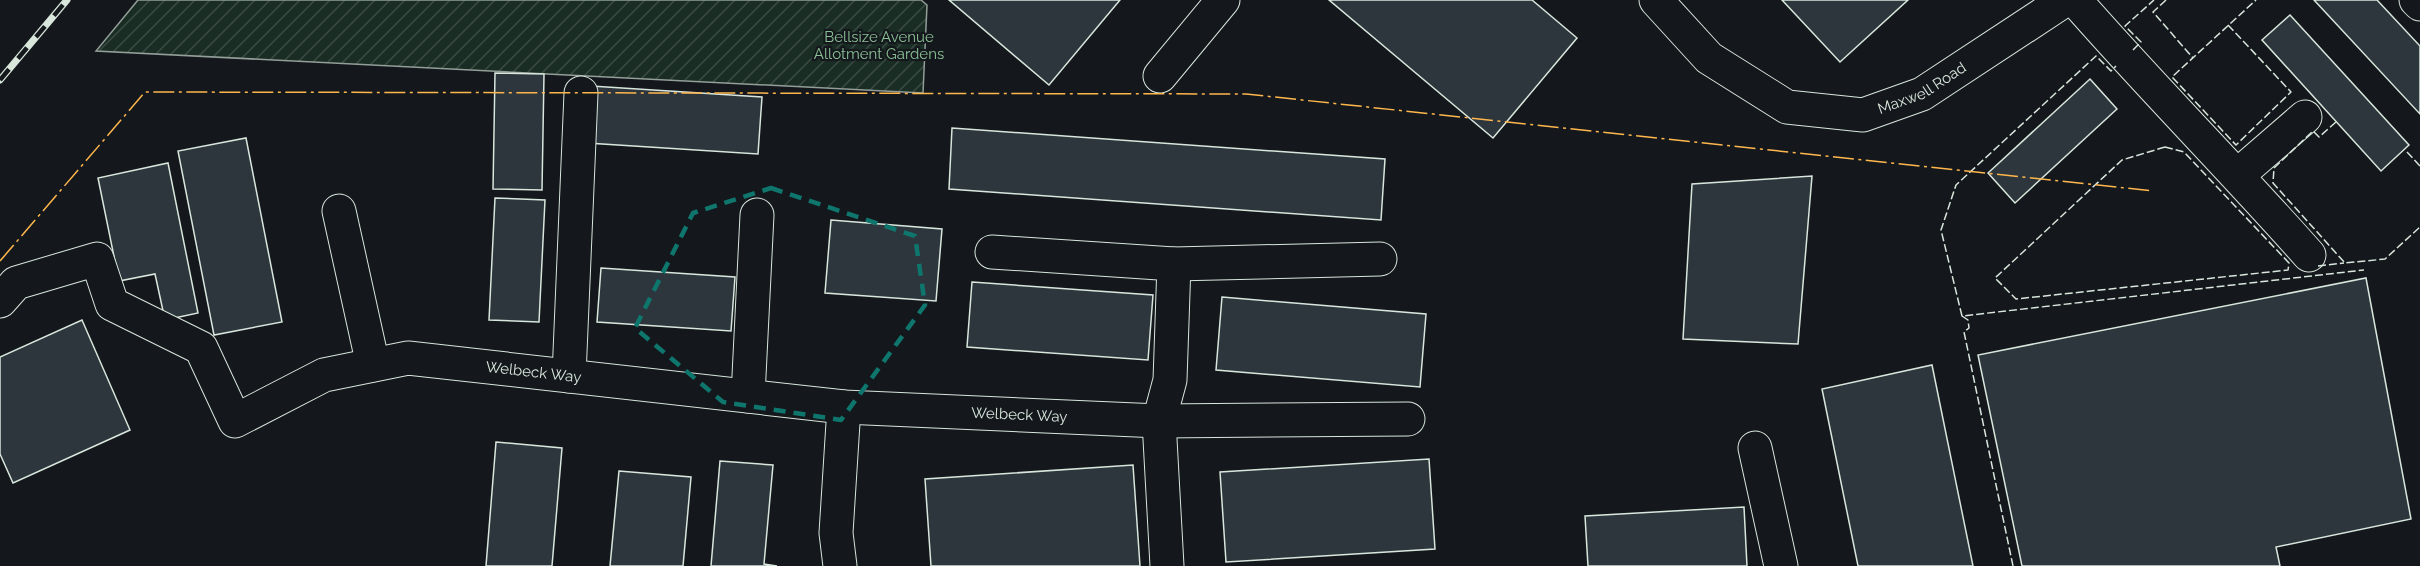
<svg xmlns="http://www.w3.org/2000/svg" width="2420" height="566" font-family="Raleway,sans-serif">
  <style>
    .garden { fill: url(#garden-furrows); stroke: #939e99; stroke-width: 1.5 }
    .building { fill: #2c363c; stroke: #d8e6dc; stroke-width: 1.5 }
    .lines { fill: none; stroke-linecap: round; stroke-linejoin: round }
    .minor-casing { stroke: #d8e6dc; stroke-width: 35 }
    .minor { stroke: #14181c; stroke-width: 33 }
    .rail-casing { stroke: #d8e6dc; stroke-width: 7 }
    .rail { stroke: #14181c; stroke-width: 4.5; stroke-dasharray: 14; stroke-linecap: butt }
    .fence { stroke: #d8e6dc; stroke-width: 1.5; stroke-dasharray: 8 3; stroke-linecap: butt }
    .power { stroke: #ffb74d; stroke-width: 1.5; stroke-dasharray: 21 4.5 3 4.5; stroke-linecap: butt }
    .marked { fill: none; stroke: #0f766e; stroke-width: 4.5; stroke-dasharray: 12 8; stroke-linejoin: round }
    .labels { text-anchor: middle; stroke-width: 4.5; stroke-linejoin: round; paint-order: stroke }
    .park-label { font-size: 15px; fill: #8ac095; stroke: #14181c }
    .street-label { font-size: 15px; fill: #d8e6dc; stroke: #14181c }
  </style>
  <defs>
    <pattern id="garden-furrows" width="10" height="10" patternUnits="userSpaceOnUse" patternTransform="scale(1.5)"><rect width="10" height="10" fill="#1a2d24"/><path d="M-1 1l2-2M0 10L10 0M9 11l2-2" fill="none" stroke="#3b4b43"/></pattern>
  </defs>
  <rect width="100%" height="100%" fill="#14181c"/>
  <path class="garden" d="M138,0h783l6,5 -4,88 -827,-42z"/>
  <path class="building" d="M949,0h171l-71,85z
    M1329,0h203l45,38 -84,100z
    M1782,0h126l-68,62z
    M2314,0h63l43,46v68z
    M2290,15l119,130 -28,26 -119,-131z
    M495,73l49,1 -2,116 -49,-1z
    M2090,79l27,30 -102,94 -27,-30z
    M591,86l171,11 -4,57 -171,-11z
    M952,128l433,31 -4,61 -432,-31z
    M246,138l36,184 -68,13 -36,-184z
    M168,163l30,150 -33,7 -10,-46 -36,7 -21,-103z
    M1812,176l-14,168 -115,-5 9,-155z
    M495,198l50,2 -6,122 -50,-2z
    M831,220l111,9 -6,72 -111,-8z
    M601,268l134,9 -4,54 -134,-9z
    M2366,278l45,241 -135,28 4,19h-258l-44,-211z
    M972,282l181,13 -5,65 -181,-13z
    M1222,297l204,17 -6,73 -204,-17z
    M82,320l48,110 -117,53 -13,-29v-97z
    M1932,365l41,201h-115l-36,-177z
    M496,442l66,6 -10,118h-66z
    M1429,459l6,90 -209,13 -6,-90z
    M720,461l53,4 -9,99 13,2h-66z
    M1133,465l7,101h-209l-6,-87z
    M619,471l72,6 -8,89h-73z
    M1744,507l3,59h-159l-3,-50z"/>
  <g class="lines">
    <defs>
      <g id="minor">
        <path id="s1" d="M1656,0l53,58 78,49 76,8 59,-21 143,-94"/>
        <path d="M2075,0c76,87 157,168 234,255"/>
        <path d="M2416,0l4,4"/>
        <path d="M1160,76l63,-76"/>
        <path d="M2238,175l67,-58"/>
        <path d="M339,211l34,154"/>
        <path d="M992,252l182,12 206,-5"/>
        <path id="s2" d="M0,301l16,-18 81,-24 15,45 89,44 34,73 89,-46 84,-17 436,49 315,14 249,-2"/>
        <path d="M569,376l12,-283"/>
        <path d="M748,396l9,-181"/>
        <path d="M1755,448l26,118"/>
        <path d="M840,566l-4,-33 8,-126"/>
        <path d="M1167,566l-8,-145 11,-41 4,-116"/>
      </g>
    </defs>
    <use href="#minor" class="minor-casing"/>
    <use href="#minor" class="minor"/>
    <defs>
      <path id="rail" d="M0,80l67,-80"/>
    </defs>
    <use href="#rail" class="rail-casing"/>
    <use href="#rail" class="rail"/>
    <path class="fence" d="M2166,0l-13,12 40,46
      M2228,25l63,67 -55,53 -64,-68 84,-77
      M2133,50l8,-8 -16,-16 29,-26
      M2336,122l-17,15 -6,-6 -39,37 -1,15 72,80 40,-4 35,-32
      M2165,147l19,5 105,111 -1,7 -272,29 -21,-21 127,-118z
      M2407,152l13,14
      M2318,266l26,-3
      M1962,316l-21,-86 15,-45 140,-129 15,15 5,-5
      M2013,566l-49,-234 5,-4 -1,-8 -6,-4 402,-46"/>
    <path class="power" d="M0,261l145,-169 1101,2 907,97"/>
  </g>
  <path class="marked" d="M771,188l144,48 10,69 -84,115 -118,-18 -88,-74 58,-115z"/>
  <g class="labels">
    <g class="park-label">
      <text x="879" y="42">Bellsize Avenue<tspan x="879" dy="17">Allotment Gardens</tspan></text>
    </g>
    <g class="street-label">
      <text dy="5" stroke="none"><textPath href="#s1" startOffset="312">Maxwell Road</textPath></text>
      <text dy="5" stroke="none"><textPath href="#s2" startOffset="648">Welbeck Way</textPath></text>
      <text dy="5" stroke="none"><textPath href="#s2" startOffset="1136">Welbeck Way</textPath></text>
    </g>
  </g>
</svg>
